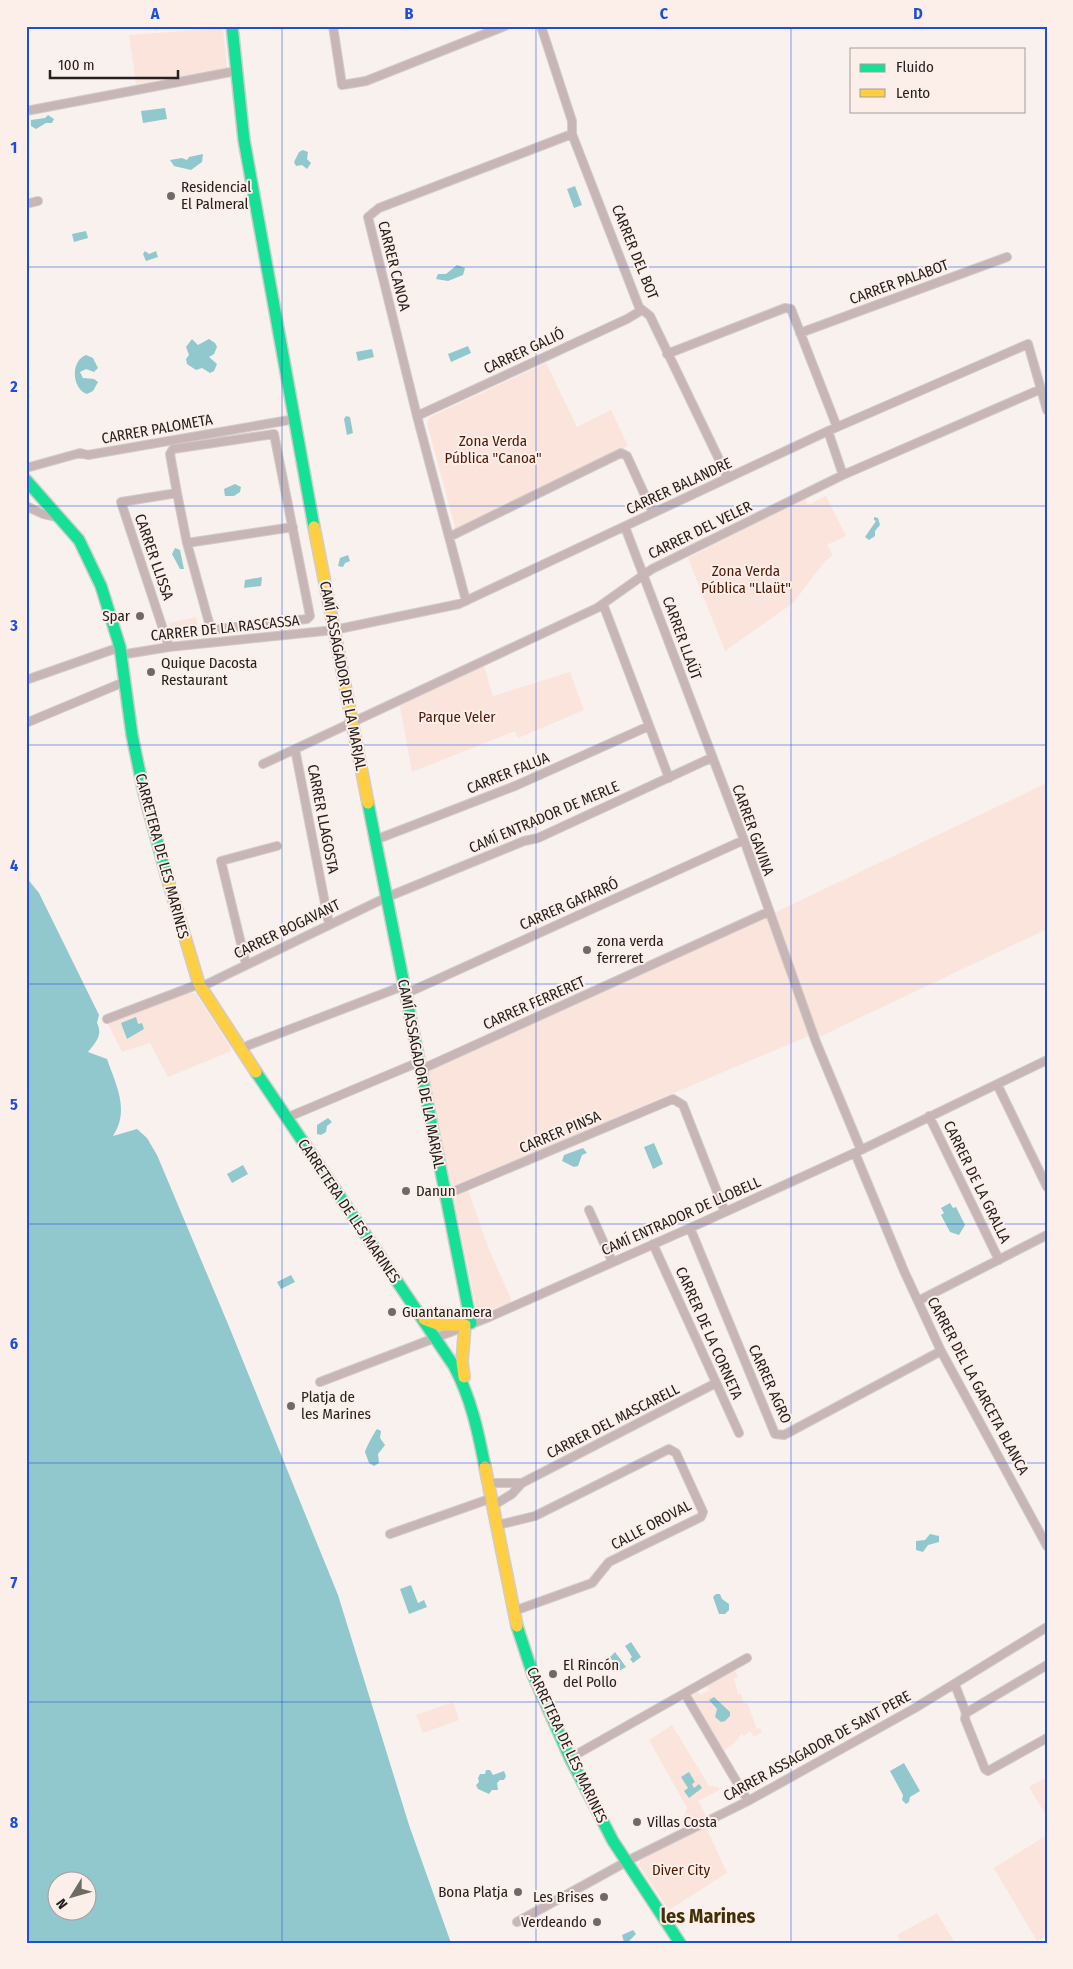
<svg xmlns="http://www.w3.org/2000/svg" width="1073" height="1969" font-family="'Fira Sans Condensed',sans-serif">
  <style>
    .green { fill: #fae4dc }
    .water { fill: #90c8ce; fill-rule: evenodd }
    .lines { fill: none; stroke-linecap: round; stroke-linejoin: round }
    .street-casing { stroke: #d1ccca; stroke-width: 10 }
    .fast-casing { stroke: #d1ccca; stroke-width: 14 }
    .slow-casing { stroke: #d1ccca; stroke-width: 14 }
    .street { stroke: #c8b6b7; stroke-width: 8 }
    .fast { stroke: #16e098; stroke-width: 11 }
    .slow { stroke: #ffcf43; stroke-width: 11 }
    .grid { fill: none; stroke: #1d4ed8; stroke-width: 1; stroke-opacity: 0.55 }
    .poi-dot { fill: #706a67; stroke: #fcefea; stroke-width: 2 }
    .labels { text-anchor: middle; stroke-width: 4; stroke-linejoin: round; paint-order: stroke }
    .poi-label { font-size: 15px; fill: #26211f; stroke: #fcefea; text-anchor: start }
    .street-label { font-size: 15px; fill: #26211f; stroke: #fcefea }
    .park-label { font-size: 15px; fill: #4f1800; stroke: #fcefea }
    .district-label { font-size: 20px; font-weight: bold; fill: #413007; stroke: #fcefea }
    .neatline { fill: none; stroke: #1d4ed8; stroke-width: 2 }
    .grid-label { font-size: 16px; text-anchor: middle; font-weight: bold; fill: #1d4ed8 }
  </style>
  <rect width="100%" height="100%" fill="#f8f1ee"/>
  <path class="green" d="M223,28l4,40 -91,16 -7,-49z
    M546,363l31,64 34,-17 17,36 -172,84 -29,-107 3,-6z
    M826,496l20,40 -19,9 6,10 -7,5 -33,43 -68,48 -37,-93 117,-59 3,6z
    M196,617l3,13 -27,6 -3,-13z
    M484,666l9,30 77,-24 14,38 -66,28 -3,-7 -103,41 -12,-66z
    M1047,783v146l-230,109 -43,-125z
    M767,917l44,118 -360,152 -23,-115z
    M186,991l10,3 35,54v3l-63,26 -18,-34 -28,9 -15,-30z
    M468,1190l20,57 23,52 -1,4 -29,9 -4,-1 -23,-111 4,-5z
    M735,1670l3,7 -4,1 4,16h3l2,8 5,3 9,24 3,-1 2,4 -8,5 -4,-6 -6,5 -2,-3 -7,10 -11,7 -31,-52v-3l4,-4 3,4 9,-5 -2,-4z
    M453,1702l6,18 -36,13 -7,-18z
    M672,1725l37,61 10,1v3l-21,11 9,16 -24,12 -4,-7 4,-3 -2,-1h3l3,-10 -38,-68z
    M1047,1777v40l-18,-30z
    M706,1827l21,46 -58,37 -30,-45 1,-5z
    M1047,1835v100l-10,6 -43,-73z
    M937,1913l18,30h-54l-4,-8z"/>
  <path class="water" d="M165,108l2,11 -24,4 -2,-12z
    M48,115l6,4 -2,4h-6l-10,6 -5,-3v-6l14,-2z
    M303,150l5,2 -1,7 4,4 -4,6 -5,-4 -6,1 -2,-4 5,-10z
    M203,154l-1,8 -11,8 -17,-4 -4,-6 12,-2 5,2 2,-3z
    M575,186l7,19 -8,3 -7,-19z
    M86,231l2,7 -14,4 -2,-8z
    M145,251l4,3 7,-3 2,6 -12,4 -3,-7z
    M457,265l8,3 -2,7 -15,6 -12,-2 2,-5h8z
    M192,339l6,6 11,-6 6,4 2,4 -3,7 -5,3 8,7 -3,7 -4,2 -8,-5 -6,2 -9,-6 -1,-5 3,-4 -3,-8z
    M468,346l3,7 -20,9 -3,-8z
    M372,349l2,8 -16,4 -2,-9z
    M86,355l7,3 5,10 -4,4 -8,-3 -6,3 3,6 11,1 4,3 -5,9 -6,3c-15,-5 -17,-33 -1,-39z
    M346,416l4,1 3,16 -6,2 -3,-16z
    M235,484l6,3 -1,5 -6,4h-9l-1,-7z
    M874,517l4,1 2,7 -5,6v5l-6,4 -4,-3 11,-16 -2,-1z
    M175,548l5,2 4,19h-4l-8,-15z
    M348,555l2,6 -5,2 -2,4 -5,-1 2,-8z
    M262,577l-1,9 -17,2 1,-8z
    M26,877l13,16 60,122 -2,8c6,12 -1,19 -9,29l19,7c9,26 23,51 6,77l24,-7 10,9 10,17 71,169 110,271 71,230 42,118h-425zM58,1882h30v30h-30z
    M136,1017l2,7 4,-1 2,6 -17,10 -6,-16z
    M328,1118l4,4 -5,4 -1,6 -5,3 -4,-1v-9z
    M654,1143l9,21 -10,5 -9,-22z
    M583,1148l4,5 -5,2 -4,11 -4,1 -12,-6 2,-6z
    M243,1165l5,9 -16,9 -5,-9z
    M950,1203l3,5 3,-1 9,18 -6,10 -9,-3 -9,-17 3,-2 -3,-5z
    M291,1275l4,7 -14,7 -4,-7z
    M377,1429l4,2 -1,7 5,7 -7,9 1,9 -5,3 -5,-3 -4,-11c1,-4 10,-21 12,-23z
    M930,1534l9,2v6l-11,3 -5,7 -7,-2v-9l9,-1z
    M411,1585l7,18 6,-3 3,7 -18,7 -9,-25z
    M716,1594h4l2,5 7,5v6l-4,4h-6l-6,-17z
    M631,1642l10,15 -8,6 -3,-4 2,-2 -7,-11z
    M615,1652l11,15 -7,4 -9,-14z
    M714,1697l16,15v4l-5,5 -4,1 -6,-5 2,-8 -8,-9z
    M904,1763l16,28 -10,6 -1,5 -3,2 -4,-4 1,-5 -13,-24z
    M486,1770h4l3,5 11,-4 2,5 -2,4h-4l-3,3 1,7h-6l-3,4 -11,-5 -2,-4 3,-3 -1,-4 2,-4h5z
    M689,1772l6,10 -3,2 2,4 5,-4 3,4 -13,10 -5,-7 4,-3 -7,-11z
    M633,1930l3,4 -7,7 -5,1 -2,-7z"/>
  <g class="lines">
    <defs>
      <path id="street" d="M333,26l9,59 24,-4 139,-55
        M541,26l31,95v13l67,173 11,9 78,162
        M26,111l210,-40
        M26,204l12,-3
        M800,333l207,-76
        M667,354l118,-46 6,1 46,118
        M417,416l210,-97 15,-9
        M828,431l15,44
        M26,468l54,-15 8,2 207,-36
        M26,506l17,8 17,4
        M625,527l119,313 72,202 45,108
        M449,537l172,-84 6,3 26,57
        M187,543l106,-16
        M466,601l-49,-185 -49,-199 11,-9 193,-74
        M603,604l66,174
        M169,647l-48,-145 56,-9 10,50 24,87 96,-11 3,-3 -36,-182 -101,15 -3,5 7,39
        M120,655l49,-8 165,-17 125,-26 369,-173 200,-87 19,66
        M26,680l94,-33
        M26,723l98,-41
        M295,749l34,175
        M263,764l334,-156 55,-39 191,-94 198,-86
        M375,840l140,-54 134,-60
        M246,964l-25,-103 56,-15
        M201,987l184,-89 139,-57 14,-3 173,-80
        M405,994l339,-154
        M107,1019l92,-35
        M241,1050l8,-5 154,-59
        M420,1070l348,-158
        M997,1084l50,103
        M929,1116l70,144
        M286,1118l133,-56
        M855,1153l49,118 37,80 106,195
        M445,1195l228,-96 10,6 42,107
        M589,1210l23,51
        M690,1228l85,206 9,1 157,-84
        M653,1244l86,189
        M918,1301l129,-66
        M320,1382l167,-64 203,-90 171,-78 186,-90
        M489,1483h33
        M494,1505l18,-11 10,-11 194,-100
        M498,1525l37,-9 134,-67 7,4 27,59 -2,5 -92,45 -17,21 -78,28
        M390,1534l102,-36
        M955,1685l11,28 -1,6 20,50 3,2 59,-33
        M685,1694l63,107
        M966,1713l81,-48
        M570,1758l177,-100
        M517,1922l118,-65 113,-56 167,-93 132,-81"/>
      <path id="fast" d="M232,26l12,114 70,387
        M26,480l53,60 22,46 19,61 12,88 12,58 22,81
        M368,803l103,520
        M256,1072l198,294c17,32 24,65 31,101
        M517,1626l16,49 37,83 43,83 67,102"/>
      <path id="slow" d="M314,527l54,276
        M166,874l33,110 57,88
        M424,1319l16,6h25l-3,37 2,15
        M485,1467l32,159"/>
    </defs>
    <use href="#street" class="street-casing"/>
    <use href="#fast" class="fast-casing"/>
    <use href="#slow" class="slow-casing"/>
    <use href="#street" class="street"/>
    <use href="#fast" class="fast"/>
    <use href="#slow" class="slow"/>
  </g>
  <path class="grid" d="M282,26v1917M536,26v1917M791,26v1917M26,267h1021M26,506h1021M26,745h1021M26,984h1021M26,1224h1021M26,1463h1021M26,1702h1021"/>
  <g class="poi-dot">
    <circle cx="171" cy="196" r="5"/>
    <circle cx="140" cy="616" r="5"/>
    <circle cx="151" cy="672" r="5"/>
    <circle cx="587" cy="950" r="5"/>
    <circle cx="406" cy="1191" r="5"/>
    <circle cx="392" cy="1312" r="5"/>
    <circle cx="291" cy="1406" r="5"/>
    <circle cx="553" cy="1674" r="5"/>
    <circle cx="637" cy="1822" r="5"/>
    <circle cx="518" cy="1892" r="5"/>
    <circle cx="604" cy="1897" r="5"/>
    <circle cx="597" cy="1922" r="5"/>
  </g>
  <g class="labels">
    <g class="poi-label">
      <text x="181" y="192">Residencial<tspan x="181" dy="17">El Palmeral</tspan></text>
      <text x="130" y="621" text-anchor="end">Spar</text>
      <text x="161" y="668">Quique Dacosta<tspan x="161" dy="17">Restaurant</tspan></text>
      <text x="597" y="946">zona verda<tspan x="597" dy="17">ferreret</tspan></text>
      <text x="416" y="1196">Danun</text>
      <text x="402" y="1317">Guantanamera</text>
      <text x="301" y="1402">Platja de<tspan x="301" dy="17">les Marines</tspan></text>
      <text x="563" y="1670">El Rincón<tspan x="563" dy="17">del Pollo</tspan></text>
      <text x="647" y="1827">Villas Costa</text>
      <text x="508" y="1897" text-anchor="end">Bona Platja</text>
      <text x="594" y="1902" text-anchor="end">Les Brises</text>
      <text x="587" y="1927" text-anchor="end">Verdeando</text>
    </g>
    <g class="street-label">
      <text transform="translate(635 252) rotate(68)" y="5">CARRER DEL BOT</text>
      <text transform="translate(394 266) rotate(76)" y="5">CARRER CANOA</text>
      <text transform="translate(899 282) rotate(-20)" y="5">CARRER PALABOT</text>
      <text transform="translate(524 351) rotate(-25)" y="5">CARRER GALIÓ</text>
      <text transform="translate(157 429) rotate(-10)" y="5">CARRER PALOMETA</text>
      <text transform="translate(679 486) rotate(-25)" y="5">CARRER BALANDRE</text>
      <text transform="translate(700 530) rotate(-26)" y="5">CARRER DEL VELER</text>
      <text transform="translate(154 557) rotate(71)" y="5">CARRER LLISSA</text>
      <text transform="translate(225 628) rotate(-6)" y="5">CARRER DE LA RASCASSA</text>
      <text transform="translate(682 638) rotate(70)" y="5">CARRER LLAÜT</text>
      <text transform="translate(343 676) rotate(79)" y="5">CAMÍ ASSAGADOR DE LA MARJAL</text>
      <text transform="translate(508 773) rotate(-22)" y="5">CARRER FALUA</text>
      <text transform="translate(544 817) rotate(-23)" y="5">CAMÍ ENTRADOR DE MERLE</text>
      <text transform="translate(323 819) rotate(79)" y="5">CARRER LLAGOSTA</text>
      <text transform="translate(753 830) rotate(70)" y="5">CARRER GAVINA</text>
      <text transform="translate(162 856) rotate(75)" y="5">CARRETERA DE LES MARINES</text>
      <text transform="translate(569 904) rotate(-24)" y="5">CARRER GAFARRÓ</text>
      <text transform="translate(287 929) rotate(-26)" y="5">CARRER BOGAVANT</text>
      <text transform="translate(534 1003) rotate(-24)" y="5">CARRER FERRERET</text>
      <text transform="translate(421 1074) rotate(79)" y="5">CAMÍ ASSAGADOR DE LA MARJAL</text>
      <text transform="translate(560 1132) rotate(-23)" y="5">CARRER PINSA</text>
      <text transform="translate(977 1182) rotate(64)" y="5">CARRER DE LA GRALLA</text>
      <text transform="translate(349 1211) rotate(56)" y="5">CARRETERA DE LES MARINES</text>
      <text transform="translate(681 1216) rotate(-24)" y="5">CAMÍ ENTRADOR DE LLOBELL</text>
      <text transform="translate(709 1333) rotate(66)" y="5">CARRER DE LA CORNETA</text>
      <text transform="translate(770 1384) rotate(66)" y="5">CARRER AGRO</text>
      <text transform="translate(978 1386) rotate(62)" y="5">CARRER DEL LA GARCETA BLANCA</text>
      <text transform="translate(613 1421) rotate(-27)" y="5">CARRER DEL MASCARELL</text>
      <text transform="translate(651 1525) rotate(-28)" y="5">CALLE OROVAL</text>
      <text transform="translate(567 1745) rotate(65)" y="5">CARRETERA DE LES MARINES</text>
      <text transform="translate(817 1746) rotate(-29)" y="5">CARRER ASSAGADOR DE SANT PERE</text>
    </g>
    <g class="park-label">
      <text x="493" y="446">Zona Verda<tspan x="493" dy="17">Pública "Canoa"</tspan></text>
      <text x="746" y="576">Zona Verda<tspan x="746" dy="17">Pública "Llaüt"</tspan></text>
      <text x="457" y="722">Parque Veler</text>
      <text x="681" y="1875">Diver City</text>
    </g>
    <g class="district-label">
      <text x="708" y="1923">les Marines</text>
    </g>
  </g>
  <rect width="1073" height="1969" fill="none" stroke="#fcefea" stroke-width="55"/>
  <rect x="850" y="48" width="175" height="65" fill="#fcefea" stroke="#a69d99"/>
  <rect x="860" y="64" width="25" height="8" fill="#16e098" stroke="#a69d99"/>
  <text x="896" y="72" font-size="15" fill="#26211f">Fluido</text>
  <rect x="860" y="89" width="25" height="8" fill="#ffcf43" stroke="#a69d99"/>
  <text x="896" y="98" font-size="15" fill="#26211f">Lento</text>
  <g transform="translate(72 1896) rotate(233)"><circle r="24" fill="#fcefea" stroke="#a69d99"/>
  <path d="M0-4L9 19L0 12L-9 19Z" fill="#706a67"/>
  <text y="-8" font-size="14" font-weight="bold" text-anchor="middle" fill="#26211f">N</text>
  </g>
  <path d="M50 70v8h128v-8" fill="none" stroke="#26211f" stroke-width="2.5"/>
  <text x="58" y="70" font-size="15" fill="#26211f" stroke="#fcefea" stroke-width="4" paint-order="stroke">100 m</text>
  <rect x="28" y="28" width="1018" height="1914" class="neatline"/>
  <g class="grid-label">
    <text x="155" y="19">A</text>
    <text x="409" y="19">B</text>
    <text x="664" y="19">C</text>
    <text x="918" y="19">D</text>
    <text x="14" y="153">1</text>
    <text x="14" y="392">2</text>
    <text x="14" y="631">3</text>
    <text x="14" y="871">4</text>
    <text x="14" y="1110">5</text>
    <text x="14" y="1349">6</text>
    <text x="14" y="1588">7</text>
    <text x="14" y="1828">8</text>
  </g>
</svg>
